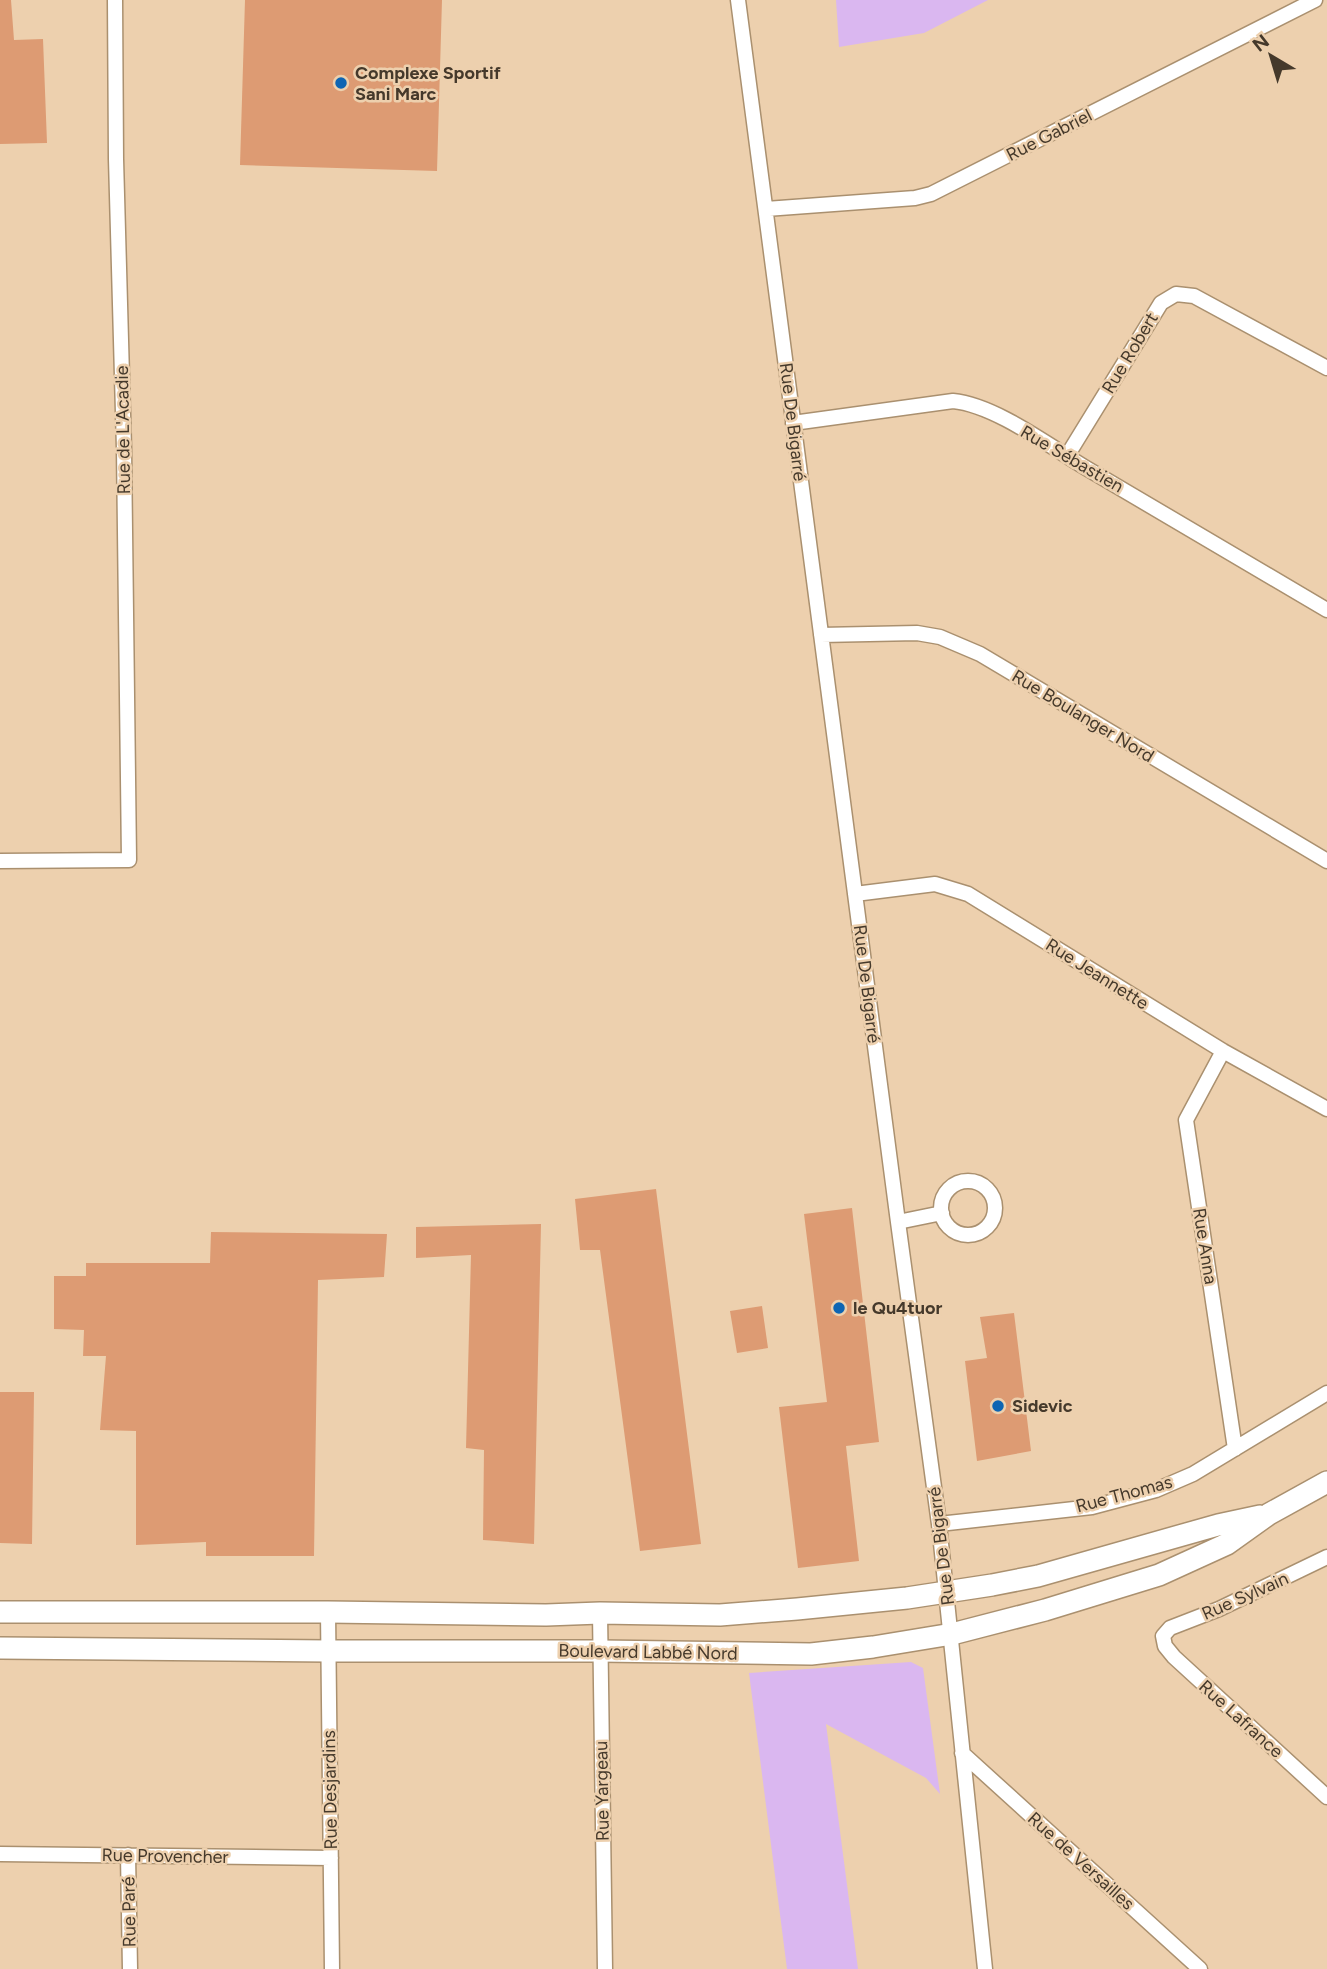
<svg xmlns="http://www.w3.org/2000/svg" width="1327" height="1969" font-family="Figtree,sans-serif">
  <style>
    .green { fill: #dab7f0 }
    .building { fill: #dd9b73 }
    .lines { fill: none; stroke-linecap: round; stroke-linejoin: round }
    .minor-casing { stroke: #aa906f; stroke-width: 17 }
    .secondary-casing { stroke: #aa906f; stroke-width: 24 }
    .minor { stroke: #fff; stroke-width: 14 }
    .secondary { stroke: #fff; stroke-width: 21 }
    .poi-dot { fill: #0e65b3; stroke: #edd0ae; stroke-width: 2.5 }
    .labels { text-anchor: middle; stroke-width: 5; stroke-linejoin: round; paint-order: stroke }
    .poi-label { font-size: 18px; font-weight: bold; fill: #45392b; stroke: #edd0ae; text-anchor: start }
    .street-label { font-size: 18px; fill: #45392b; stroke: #edd0ae }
  </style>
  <rect width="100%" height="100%" fill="#edd0ae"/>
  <path class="green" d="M836,0h152l-64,33 -85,14z
    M911,1662l12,6 17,126 -14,-16 -100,-54 32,245h-71l-38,-296z"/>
  <path class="building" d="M0,0h11l3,40 29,-1 4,104 -47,1z
    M245,0h197l-5,171 -197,-6z
    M656,1189l45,355 -61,7 -40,-301h-20l-5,-51z
    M852,1208l27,234 -33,4 13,115 -61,7 -19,-161 48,-5 -23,-188z
    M541,1224l-7,320 -51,-4 1,-90 -18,-2 5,-193 -55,3v-31z
    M211,1232l176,2 -3,43 -66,3 -4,276h-108v-14l-70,3v-114l-36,-1 6,-74h-23l1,-26 -30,-1v-53h32v-13h124z
    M762,1306l6,42 -31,5 -7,-42z
    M1014,1313l17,138 -54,10 -12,-100 22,-3 -7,-41z
    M0,1392h34l-2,152 -32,-1z"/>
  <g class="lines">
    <defs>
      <path id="minor" d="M738,0l160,1222 41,302 46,445
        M766,209l149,-11 16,-4 384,-194
        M793,423l160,-22c42,4 96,45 133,67 81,47 161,95 241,142
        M1067,456l94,-153 15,-9 18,2 133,72
        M821,635l96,-2 23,4 40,17 347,207
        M0,861l129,-1 -5,-411 -8,-290 -1,-159
        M855,894l80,-10 33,10 255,157 104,58
        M1223,1051l-37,69 49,329
        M941 1208a27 27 0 1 1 54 0a27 27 0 1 1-54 0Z
        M898,1222l44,-9
        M939,1524l153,-17 64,-17 37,-16 134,-81
        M1327,1557l-108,52 -49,19 -7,8 2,10 9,11 153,140
        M328,1612l4,357
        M600,1613l5,356
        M962,1753l238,216
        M0,1854l331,4
        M128,1855l2,114"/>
      <path id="secondary" d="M0,1612h328l218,3 54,-2 120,2 77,-6 110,-11 85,-13 46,-9 180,-51 42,-9
        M0,1648l328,3h272l211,3 62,-7 79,-13 93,-24 114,-35 68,-31 42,-30 58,-32"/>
    </defs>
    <use href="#minor" class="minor-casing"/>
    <use href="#secondary" class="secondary-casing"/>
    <use href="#minor" class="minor"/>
    <use href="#secondary" class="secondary"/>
  </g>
  <g class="poi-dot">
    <circle cx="341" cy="83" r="7"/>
    <circle cx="839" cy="1308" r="7"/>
    <circle cx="998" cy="1406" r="7"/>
  </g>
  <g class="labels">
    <g class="poi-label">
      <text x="355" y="79">Complexe Sportif<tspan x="355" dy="21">Sani Marc</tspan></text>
      <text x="853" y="1314">le Qu4tuor</text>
      <text x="1012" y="1412">Sidevic</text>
    </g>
    <g class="street-label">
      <text transform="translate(1049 135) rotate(-27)" y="6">Rue Gabriel</text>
      <text transform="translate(1130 353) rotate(-59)" y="6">Rue Robert</text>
      <text transform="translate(793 422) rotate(83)" y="6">Rue De Bigarré</text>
      <text transform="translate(123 430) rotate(-91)" y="6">Rue de L'Acadie</text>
      <text transform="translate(1072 459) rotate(30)" y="6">Rue Sébastien</text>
      <text transform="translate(1083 716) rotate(31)" y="6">Rue Boulanger Nord</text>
      <text transform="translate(1097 974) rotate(32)" y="6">Rue Jeannette</text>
      <text transform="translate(867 984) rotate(83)" y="6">Rue De Bigarré</text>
      <text transform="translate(1205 1246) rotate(81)" y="6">Rue Anna</text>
      <text transform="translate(1124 1494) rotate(-15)" y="6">Rue Thomas</text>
      <text transform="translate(941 1546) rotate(-97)" y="6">Rue De Bigarré</text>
      <text transform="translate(1245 1596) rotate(-24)" y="6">Rue Sylvain</text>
      <text transform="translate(648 1652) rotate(1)" y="6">Boulevard Labbé Nord</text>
      <text transform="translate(1241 1719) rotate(42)" y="6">Rue Lafrance</text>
      <text transform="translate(330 1790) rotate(-91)" y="6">Rue Desjardins</text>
      <text transform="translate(602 1791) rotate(-91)" y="6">Rue Yargeau</text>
      <text transform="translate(165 1856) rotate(1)" y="6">Rue Provencher</text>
      <text transform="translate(1081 1861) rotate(42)" y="6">Rue de Versailles</text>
      <text transform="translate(129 1912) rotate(-91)" y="6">Rue Paré</text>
    </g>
  </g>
  <g transform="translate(1271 56) rotate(322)" stroke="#edd0ae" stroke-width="5" paint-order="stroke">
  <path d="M0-5L12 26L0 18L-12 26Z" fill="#45392b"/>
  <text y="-10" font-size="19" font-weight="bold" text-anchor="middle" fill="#45392b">N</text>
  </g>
</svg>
